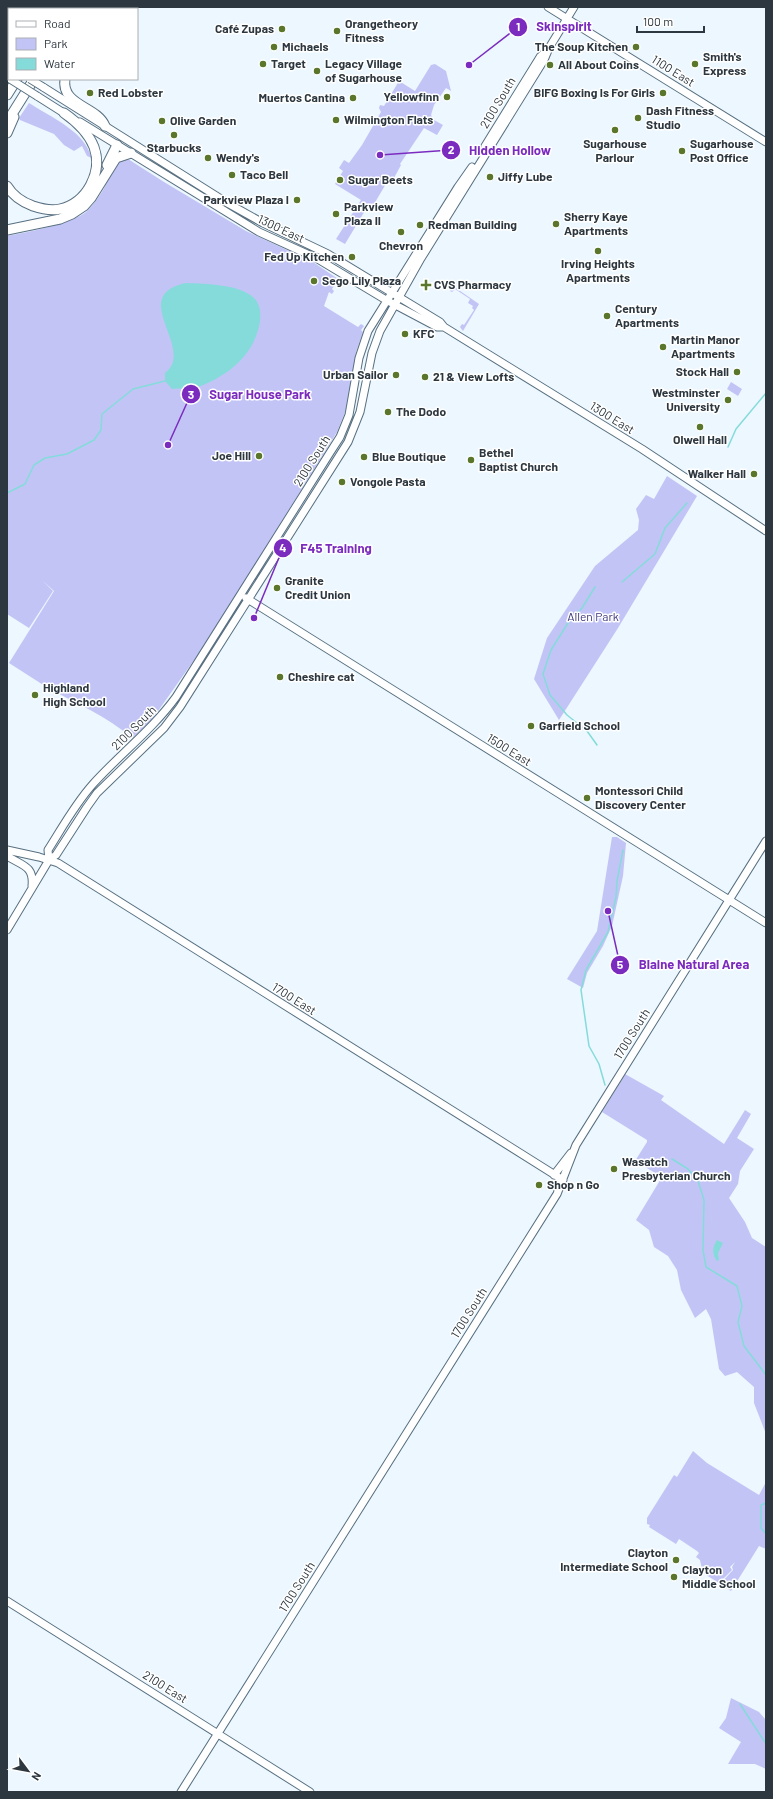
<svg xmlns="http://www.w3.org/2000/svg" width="773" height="1799" font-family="Barlow,sans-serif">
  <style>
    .green { fill: #c3c4f6 }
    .water { fill: #84dbda }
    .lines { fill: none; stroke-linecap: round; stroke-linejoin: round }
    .stream { stroke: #84dbda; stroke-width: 1.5 }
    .secondary-casing { stroke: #587081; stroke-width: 9 }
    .highway-casing { stroke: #587081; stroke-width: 11 }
    .secondary { stroke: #fff; stroke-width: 7 }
    .highway { stroke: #fff; stroke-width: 9 }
    .secondary-bridge-casing { stroke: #587081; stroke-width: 9; stroke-linecap: butt }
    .secondary-bridge { stroke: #fff; stroke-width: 7 }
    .poi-dot { fill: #59762b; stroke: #fff; stroke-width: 1.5 }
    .labels { text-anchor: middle; stroke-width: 3; stroke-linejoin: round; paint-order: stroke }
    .poi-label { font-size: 12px; font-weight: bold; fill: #2d373f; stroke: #fff; text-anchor: start }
    .street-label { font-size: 12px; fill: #2d373f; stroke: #fff }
    .park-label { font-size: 12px; fill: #3b357a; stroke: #fff }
    .leader { fill: none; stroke: #7b2cbf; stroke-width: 1.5 }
    .callout-dot { fill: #7b2cbf; stroke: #fff; stroke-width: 1.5 }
    .mark-label { font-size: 12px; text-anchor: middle; font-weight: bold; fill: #fff }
    .callout-label { font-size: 13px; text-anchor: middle; font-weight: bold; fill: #7b2cbf; stroke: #fff; stroke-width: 3; stroke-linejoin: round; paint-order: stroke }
  </style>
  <rect width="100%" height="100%" fill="#ecf7ff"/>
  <path class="green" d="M435,64l11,7 5,20 -5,-3 -12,17 -3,10 3,5 9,5 -6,10 -13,-7 -24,36 1,1 -7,13 2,1 -4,6 -5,-3 -17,29 -4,-2 -21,35 -9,-5 25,-39 -26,-16 8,-13 -4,-3 5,-8 5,3 13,-18 19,-33 -2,-4 1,-3 4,1 15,-25 16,10 16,-26z
    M29,103c17,11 45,24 56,41 3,4 5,9 7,14l-5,-2 -5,-10 -8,5 -10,-6 -10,-11 -34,-14 -1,-2z
    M124,159h4l36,23 82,49 67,31 28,19 -2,2 -2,-1 -5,7 2,2 -2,3 -3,-2 -5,14 34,21 3,-3 3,2 -3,4 2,2 -7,20 -5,36 -5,22 -9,22 -126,204 -60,85 -19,17c-25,-22 -55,-34 -84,-50 -13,-8 -26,-17 -39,-25l45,-72 -11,-10 10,10 -24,37 -22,-14v-378c18,-3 66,-13 79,-24 6,-6 13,-15 17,-22 7,-11 6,-27 21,-31z
    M450,284l29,20 -16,27 -3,-4 2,-3 2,1 10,-15 -2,-2 1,-2 -5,-3 2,-4 -15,-10 -3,3 -2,-1 2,-2 -2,-3 -3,2z
    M731,382l11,7 -4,7 -11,-7z
    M667,476l30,20 -79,132 -59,92 -25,-41 13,-41 48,-72 43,-36 1,-10 -3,-11 10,-14 8,4z
    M612,837h5l9,6 -3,33 -11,50 -9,20 -16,27 -4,15 -16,-9 30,-48z
    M625,1074l39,22 -3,4 63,44 21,-34 6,4 -14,24 17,11 -14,22 -2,13 -9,14 16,24 7,16 14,9v187l-12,-31v-16l-17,-15 -12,4 -6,-7 -8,-50 -5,-10 -11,9 -14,-28 -4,-20 -9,-14 -14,-9 -5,-17 -13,-10 26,-43 -27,-16 12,-19v-2l-45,-28z
    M693,1451l14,12 52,32 7,-13v67l-7,-3 -28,45 -11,-7 13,-14 -1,-3 3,-5 -5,5 2,3 -13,13 -16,-10 -3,-13 -4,-3 3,-4 -2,-2 -18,-12 -3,5 -27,-17 1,-2 -3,-1v-6l27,-43 3,2z
    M731,1698l28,14 7,8v49l-11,-5h-27l13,-22 -22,-14 7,-10z"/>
  <path class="water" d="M186,283c19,1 54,1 68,15 6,6 7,15 6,23 -5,34 -33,56 -65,67 -8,3 -15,-1 -23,1l-7,-8v-8c32,-24 -39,-77 21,-90z
    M717,1240l6,3 -5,10 1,7 -2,1c-5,-6 -5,-14 0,-21z"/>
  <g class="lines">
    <path class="stream" d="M728,447l8,-18 30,-36
      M7,493l18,-9 9,-19 11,-7 22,-4 27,-14 7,-10 1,-16 31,-25 32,-8
      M622,582l33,-28 10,-26 22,-25
      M595,587l-13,21 -14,15 -17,27 -8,24 7,21 17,20 20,16 10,14
      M605,1085l-6,-21 -10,-18 -8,-56 5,-20 22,-38 8,-35 1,-16 6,-31
      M672,1159l16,10 10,12 6,19 -1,50 3,17 31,19 5,20 -4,16 6,24 22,29
      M766,1503l-5,2v23l5,6
      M740,1704l26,40"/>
    <defs>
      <path id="secondary" d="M548,7l218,135
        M7,64l2,1
        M43,87l186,117 34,19 65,31 112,68 4,5 198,122 124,82
        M37,96l30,19
        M80,122l179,110 57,26 70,42 51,27h7
        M485,146l55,-89 8,-7
        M246,598l520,325
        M7,850l32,7 19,6 505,317
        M7,856c16,10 27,10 25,30
        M49,860l-1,-10c14,-22 27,-46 45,-66 27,-30 59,-54 83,-87l155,-246 9,-14 9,-22 10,-57 9,-27 90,-144 14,-20
        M7,930l42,-70 7,-5 31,-48 10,-14 67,-65 16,-21 168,-265 12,-30 12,-59 8,-22 40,-71 124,-200 5,-12 25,-41
        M554,1175l17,-22
        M7,1601l303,191
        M181,1792l376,-598 19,-49 190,-304"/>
      <path id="highway" d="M35,9l2,-2
        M60,9l2,-2
        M77,9l1,-2
        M93,9l1,-2
        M7,48l2,-3
        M65,79c-4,27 32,27 40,47
        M7,95l10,-16
        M7,122l27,-43
        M7,133l7,-16
        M107,165l10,-20
        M7,186c6,10 15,16 26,20 9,3 18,5 27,3 27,-6 43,-37 34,-62 -6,-15 -17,-25 -30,-34
        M7,230l53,-11 12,-5 12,-8 7,-8 25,-40 15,-5"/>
    </defs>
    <use href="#secondary" class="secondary-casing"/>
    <use href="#highway" class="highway-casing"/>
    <use href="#secondary" class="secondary"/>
    <use href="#highway" class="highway"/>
    <defs>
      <path id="secondary-bridge" d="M10,79l27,17
        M30,79l13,8"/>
    </defs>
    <use href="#secondary-bridge" class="secondary-bridge-casing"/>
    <use href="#secondary-bridge" class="secondary-bridge"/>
  </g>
  <g class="poi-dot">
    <circle cx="282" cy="29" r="4"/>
    <circle cx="337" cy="31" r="4"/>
    <circle cx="274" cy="47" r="4"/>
    <circle cx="636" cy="47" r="4"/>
    <circle cx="263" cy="64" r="4"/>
    <circle cx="695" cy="64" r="4"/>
    <circle cx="550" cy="65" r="4"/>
    <circle cx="317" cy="71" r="4"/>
    <circle cx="90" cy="93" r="4"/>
    <circle cx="663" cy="93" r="4"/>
    <circle cx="447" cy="97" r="4"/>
    <circle cx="353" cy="98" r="4"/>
    <circle cx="638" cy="118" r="4"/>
    <circle cx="336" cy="120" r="4"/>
    <circle cx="162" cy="121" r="4"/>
    <circle cx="615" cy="130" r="4"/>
    <circle cx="174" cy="135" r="4"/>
    <circle cx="682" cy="151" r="4"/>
    <circle cx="208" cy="158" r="4"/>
    <circle cx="232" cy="175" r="4"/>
    <circle cx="490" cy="177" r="4"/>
    <circle cx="340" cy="180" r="4"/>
    <circle cx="297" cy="200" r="4"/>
    <circle cx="336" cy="214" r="4"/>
    <circle cx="556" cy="224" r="4"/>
    <circle cx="420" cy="225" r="4"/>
    <circle cx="401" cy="232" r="4"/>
    <circle cx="598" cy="251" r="4"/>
    <circle cx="352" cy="257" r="4"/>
    <circle cx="314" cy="281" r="4"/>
    <path d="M424 279h4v4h4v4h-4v4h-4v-4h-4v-4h4z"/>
    <circle cx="607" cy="316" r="4"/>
    <circle cx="405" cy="334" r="4"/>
    <circle cx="663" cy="347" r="4"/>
    <circle cx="737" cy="372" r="4"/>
    <circle cx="396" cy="375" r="4"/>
    <circle cx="425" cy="377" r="4"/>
    <circle cx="728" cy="400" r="4"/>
    <circle cx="388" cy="412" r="4"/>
    <circle cx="700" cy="427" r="4"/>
    <circle cx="259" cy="456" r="4"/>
    <circle cx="364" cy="457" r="4"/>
    <circle cx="471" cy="460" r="4"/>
    <circle cx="754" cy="474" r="4"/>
    <circle cx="342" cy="482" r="4"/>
    <circle cx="277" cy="588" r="4"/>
    <circle cx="280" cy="677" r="4"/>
    <circle cx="35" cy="695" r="4"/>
    <circle cx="531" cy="726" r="4"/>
    <circle cx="587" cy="798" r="4"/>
    <circle cx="614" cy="1169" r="4"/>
    <circle cx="539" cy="1185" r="4"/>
    <circle cx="676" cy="1560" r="4"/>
    <circle cx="674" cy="1577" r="4"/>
  </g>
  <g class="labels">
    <g class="poi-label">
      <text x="345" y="28">Orangetheory<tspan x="345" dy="14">Fitness</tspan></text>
      <text x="274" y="33" text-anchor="end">Café Zupas</text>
      <text x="282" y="51">Michaels</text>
      <text x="628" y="51" text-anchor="end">The Soup Kitchen</text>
      <text x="703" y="61">Smith's<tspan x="703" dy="14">Express</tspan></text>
      <text x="271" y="68">Target</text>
      <text x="325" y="68">Legacy Village<tspan x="325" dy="14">of Sugarhouse</tspan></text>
      <text x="558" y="69">All About Coins</text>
      <text x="98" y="97">Red Lobster</text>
      <text x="655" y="97" text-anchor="end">BIFG Boxing Is For Girls</text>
      <text x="439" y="101" text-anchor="end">Yellowfinn</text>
      <text x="345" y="102" text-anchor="end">Muertos Cantina</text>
      <text x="646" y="115">Dash Fitness<tspan x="646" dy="14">Studio</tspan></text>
      <text x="344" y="124">Wilmington Flats</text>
      <text x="170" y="125">Olive Garden</text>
      <text x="615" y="148" text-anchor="middle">Sugarhouse<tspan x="615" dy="14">Parlour</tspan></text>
      <text x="690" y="148">Sugarhouse<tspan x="690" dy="14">Post Office</tspan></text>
      <text x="174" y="152" text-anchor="middle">Starbucks</text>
      <text x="216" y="162">Wendy's</text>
      <text x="240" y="179">Taco Bell</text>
      <text x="498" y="181">Jiffy Lube</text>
      <text x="348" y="184">Sugar Beets</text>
      <text x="289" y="204" text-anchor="end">Parkview Plaza I</text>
      <text x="344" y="211">Parkview<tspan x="344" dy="14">Plaza II</tspan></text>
      <text x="564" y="221">Sherry Kaye<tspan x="564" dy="14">Apartments</tspan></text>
      <text x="428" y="229">Redman Building</text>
      <text x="401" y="250" text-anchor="middle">Chevron</text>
      <text x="344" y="261" text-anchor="end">Fed Up Kitchen</text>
      <text x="598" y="268" text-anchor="middle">Irving Heights<tspan x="598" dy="14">Apartments</tspan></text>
      <text x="322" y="285">Sego Lily Plaza</text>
      <text x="434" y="289">CVS Pharmacy</text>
      <text x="615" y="313">Century<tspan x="615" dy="14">Apartments</tspan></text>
      <text x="413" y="338">KFC</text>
      <text x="671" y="344">Martin Manor<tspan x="671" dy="14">Apartments</tspan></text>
      <text x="729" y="376" text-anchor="end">Stock Hall</text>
      <text x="388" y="379" text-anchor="end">Urban Sailor</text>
      <text x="433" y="381">21 &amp; View Lofts</text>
      <text x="720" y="397" text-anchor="end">Westminster<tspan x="720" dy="14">University</tspan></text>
      <text x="396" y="416">The Dodo</text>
      <text x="700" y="444" text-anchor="middle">Olwell Hall</text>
      <text x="479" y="457">Bethel<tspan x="479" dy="14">Baptist Church</tspan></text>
      <text x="251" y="460" text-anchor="end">Joe Hill</text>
      <text x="372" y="461">Blue Boutique</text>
      <text x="746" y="478" text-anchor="end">Walker Hall</text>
      <text x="350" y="486">Vongole Pasta</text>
      <text x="285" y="585">Granite<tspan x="285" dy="14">Credit Union</tspan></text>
      <text x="288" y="681">Cheshire cat</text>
      <text x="43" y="692">Highland<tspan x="43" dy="14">High School</tspan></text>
      <text x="539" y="730">Garfield School</text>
      <text x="595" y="795">Montessori Child<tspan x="595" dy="14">Discovery Center</tspan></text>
      <text x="622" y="1166">Wasatch<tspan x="622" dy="14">Presbyterian Church</tspan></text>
      <text x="547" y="1189">Shop n Go</text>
      <text x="668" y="1557" text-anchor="end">Clayton<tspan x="668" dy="14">Intermediate School</tspan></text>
      <text x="682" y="1574">Clayton<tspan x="682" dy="14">Middle School</tspan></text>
    </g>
    <g class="street-label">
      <text transform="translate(673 71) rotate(32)" y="4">1100 East</text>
      <text transform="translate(498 103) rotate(-59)" y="4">2100 South</text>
      <text transform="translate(281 229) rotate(25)" y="4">1300 East</text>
      <text transform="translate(612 418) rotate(32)" y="4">1300 East</text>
      <text transform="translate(312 461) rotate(-58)" y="4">2100 South</text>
      <text transform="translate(134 728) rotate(-45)" y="4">2100 South</text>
      <text transform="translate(509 750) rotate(32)" y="4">1500 East</text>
      <text transform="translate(294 999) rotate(32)" y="4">1700 East</text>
      <text transform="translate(632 1034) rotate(-58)" y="4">1700 South</text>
      <text transform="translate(469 1313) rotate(-58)" y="4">1700 South</text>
      <text transform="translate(297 1587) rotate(-58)" y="4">1700 South</text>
      <text transform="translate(165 1687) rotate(32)" y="4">2100 East</text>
    </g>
    <g class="park-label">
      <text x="593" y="621">Allen Park</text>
    </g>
  </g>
  <path class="leader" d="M469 65L518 27M380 155L451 150M168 445L191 394M254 618L283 548M608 911L620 965"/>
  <g class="callout-dot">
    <circle cx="469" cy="65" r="4"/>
    <circle cx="380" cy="155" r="4"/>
    <circle cx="168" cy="445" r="4"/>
    <circle cx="254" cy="618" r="4"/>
    <circle cx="608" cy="911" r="4"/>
    <circle cx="518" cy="27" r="10"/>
    <circle cx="451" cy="150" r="10"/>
    <circle cx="191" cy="394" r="10"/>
    <circle cx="283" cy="548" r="10"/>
    <circle cx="620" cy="965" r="10"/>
  </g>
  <g class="mark-label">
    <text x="518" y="31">1</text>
    <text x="451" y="154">2</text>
    <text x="191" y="399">3</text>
    <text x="283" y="552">4</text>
    <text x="620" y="969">5</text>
  </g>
  <g class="callout-label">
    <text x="564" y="31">Skinspirit</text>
    <text x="510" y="155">Hidden Hollow</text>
    <text x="260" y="399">Sugar House Park</text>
    <text x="336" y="553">F45 Training</text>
    <text x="694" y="969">Blaine Natural Area</text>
  </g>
  <rect width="773" height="1799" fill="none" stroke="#2d373f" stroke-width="16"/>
  <rect x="8" y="8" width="130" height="72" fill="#ffffff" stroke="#abafb2"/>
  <rect x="16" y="21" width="20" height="6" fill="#ffffff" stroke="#abafb2"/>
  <text x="44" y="28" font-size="12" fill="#2d373f">Road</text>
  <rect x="16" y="38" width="20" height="12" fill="#c3c4f6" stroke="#abafb2"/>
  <text x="44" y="48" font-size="12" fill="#2d373f">Park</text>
  <rect x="16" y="58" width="20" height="12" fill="#84dbda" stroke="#abafb2"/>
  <text x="44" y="68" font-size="12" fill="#2d373f">Water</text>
  <g transform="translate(28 1771) rotate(122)" stroke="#ffffff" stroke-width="3" paint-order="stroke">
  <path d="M0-3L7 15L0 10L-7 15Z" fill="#2d373f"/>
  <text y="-6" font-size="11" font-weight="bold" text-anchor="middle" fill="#2d373f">N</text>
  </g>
  <path d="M637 26v6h67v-6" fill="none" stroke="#2d373f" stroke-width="2"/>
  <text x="643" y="26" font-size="12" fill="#2d373f" stroke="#ffffff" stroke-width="3" paint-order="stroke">100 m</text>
</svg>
